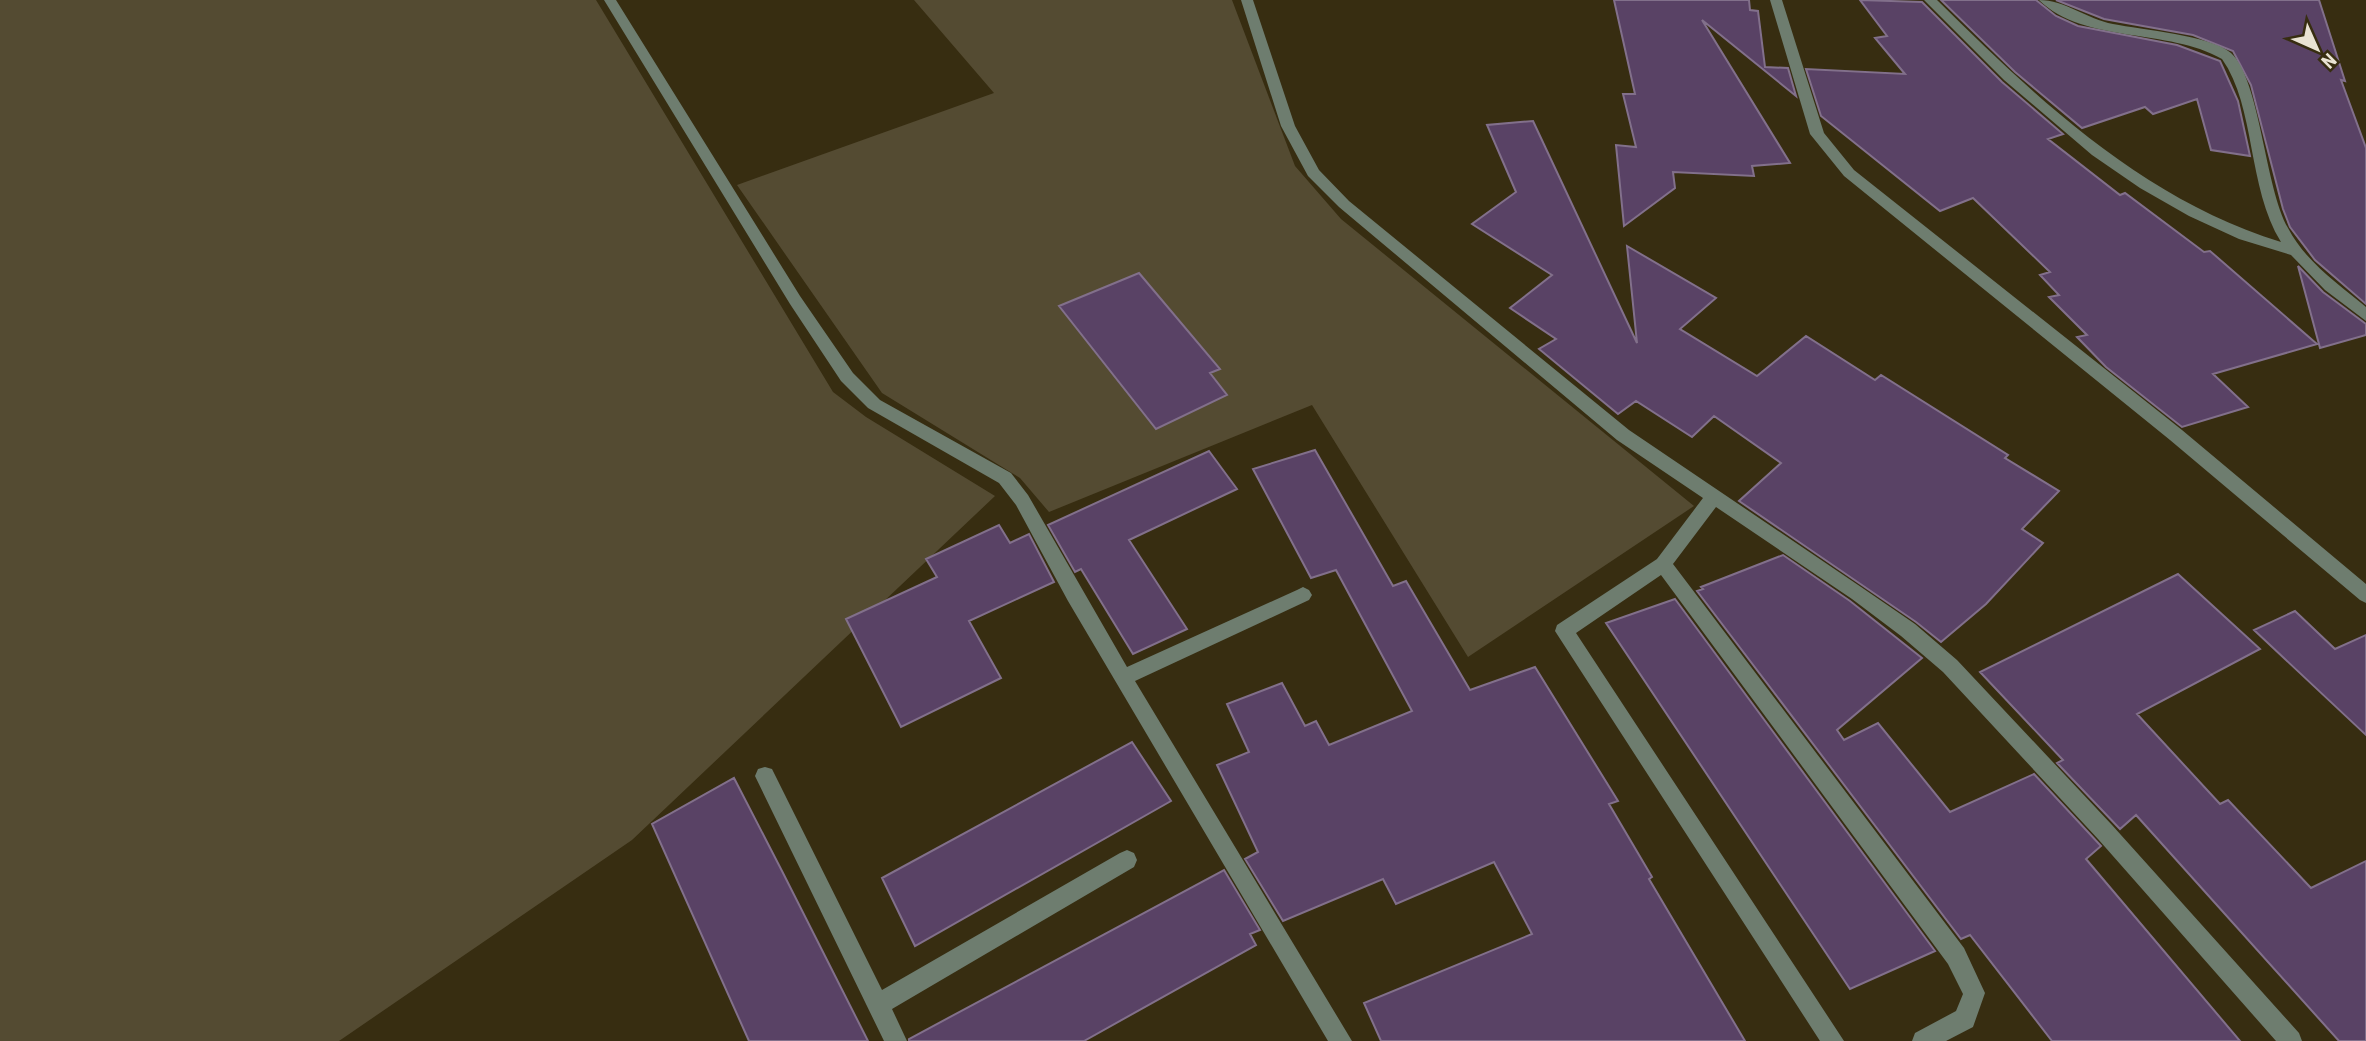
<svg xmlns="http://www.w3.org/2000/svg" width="2366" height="1041" font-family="'Roboto Condensed',sans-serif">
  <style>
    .green { fill: #544b32 }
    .building { fill: #594265; stroke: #82708b; stroke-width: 2 }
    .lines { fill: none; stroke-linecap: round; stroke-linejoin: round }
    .minor { fill: #6e7d6f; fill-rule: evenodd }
  </style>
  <rect width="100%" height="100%" fill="#372d11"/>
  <path class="green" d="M0,0h596l237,392 33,25 129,79 -363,344 -293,201h-339z
    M914,0h318l63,166 46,53 353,287 -226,151 -156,-252 -263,107 -29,-34 -138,-85 -145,-208 257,-92z"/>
  <path class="building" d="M1614,0h135l1,10 8,1 7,56 23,1 8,28 -94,-76 88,143 -38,3 2,10 -81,-4 2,16 -51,38 -8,-81 20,2 -13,-53h12z
    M1860,0l62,2 80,80 61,52 -15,5 72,56 5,-2 79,59 6,-1 107,93 -104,30 35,33 -66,20 -76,-60 -29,-30 10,-2 -38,-38 10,-2 -19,-20 10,-3 -77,-74 -33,13 -119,-95 -15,-47 99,5 -30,-36 12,-2z
    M1941,0h95l20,16 22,10 99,19 43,16 18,40 12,55 -39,-6 -14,-51 -44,15 -8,-7 -63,21 -67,-56z
    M2056,0h263l26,81 -4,-1 25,68v156l-51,-44 -25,-33 -7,-18 -32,-124 -18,-34 -40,-16 -89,-16z
    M1533,121l104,222 -10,-97 89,52 -36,31 77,47 49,-40 69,44 6,-5 127,80 -3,3 54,33 -37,38 21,14 -57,61 -45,38 -25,-20 -177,-121 42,-38 -67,-47 -22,21 -56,-36 -18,13 -79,-65 17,-10 -46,-31 42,-33 -80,-51 44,-32 -29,-67z
    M2298,266l25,26 43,32v11l-46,13z
    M1139,273l81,96 -10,4 17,22 -71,34 -97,-123z
    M1315,450l78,136 13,-5 64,109 65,-23 83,134 -9,3 43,73 -3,2 96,162h-364l-17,-38 168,-69 -38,-72 -98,42 -13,-25 -100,42 -38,-62 13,-7 -41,-87 32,-13 -22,-48 55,-21 23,43 11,-5 13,24 83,-34 -76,-141 -25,8 -58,-109z
    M1209,451l28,38 -108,51 58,89 -54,25 -52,-85 -6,3 -27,-47z
    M999,525l11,18 19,-9 25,48 -85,39 32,57 -100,49 -55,-108 91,-42 -11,-18z
    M1783,555l67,46 72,57 -85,72 7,10 34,-17 72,89 84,-38 67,72 -15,13 154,182h-188l-82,-106 -9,4 -264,-348 6,-2 -2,-2z
    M2178,574l82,75 -123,65 83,90 8,-4 83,88 55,-27v180h-27l-203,-226 -16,14 -63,-66 6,-3 -83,-88z
    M1675,599l260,352 -85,38 -244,-366z
    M2295,611l40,38 31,-14v100l-112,-105z
    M1132,742l39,59 -256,145 -33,-68z
    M734,778l48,93 86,170h-119l-97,-217z
    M1224,870l36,60 -10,4 6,11 -172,96h-175v-2z"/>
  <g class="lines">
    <path class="minor" d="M604,0h12l184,296 53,77 27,27 131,73 17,22 99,172 170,-77 6,-3 6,3 3,5 -3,5 -174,81 217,360h-24l-260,-440 -52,-96 -17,-22 -131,-75 -27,-27 -51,-77z
      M1241,0h12l42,126 24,44 30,31 280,229 235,159 51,35 42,36 155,165 187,208 3,8h-26l-178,-202 -155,-167 -42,-36 -49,-37 -136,-92 -43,57 291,384 21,45 -12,34 -27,14h-34l3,-8 41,-22 7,-17 -15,-30 -287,-389 -85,58 268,408h-24l-265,-410 2,-6 100,-66 46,-61 -86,-58 -278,-233 -31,-31 -27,-50z
      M1770,0h12l42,133 30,37 328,260 184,154v19l-6,-3 -190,-160 -326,-264 -34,-42z
      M1924,0h13c100,99 207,200 344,242 -34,-55 -25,-135 -59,-183 -53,-31 -138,-15 -183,-59 26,0 48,19 74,24 29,6 97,11 118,29 29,26 34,135 57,175 17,33 50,56 78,79v14l-41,-31 -34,-35 -52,-16 -50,-23 -49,-28 -48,-33 -88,-75z
      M765,767l7,2 110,221 238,-137 7,-3 7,3 3,7 -3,7 -242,142 15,32h-23l-129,-265 3,-7z"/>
  </g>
  <g transform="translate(2317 49) rotate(135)" stroke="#372d11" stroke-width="5" paint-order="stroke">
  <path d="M0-5L12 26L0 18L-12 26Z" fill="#e9e3d3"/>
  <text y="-10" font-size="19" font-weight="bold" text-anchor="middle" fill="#e9e3d3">N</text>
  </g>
</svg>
